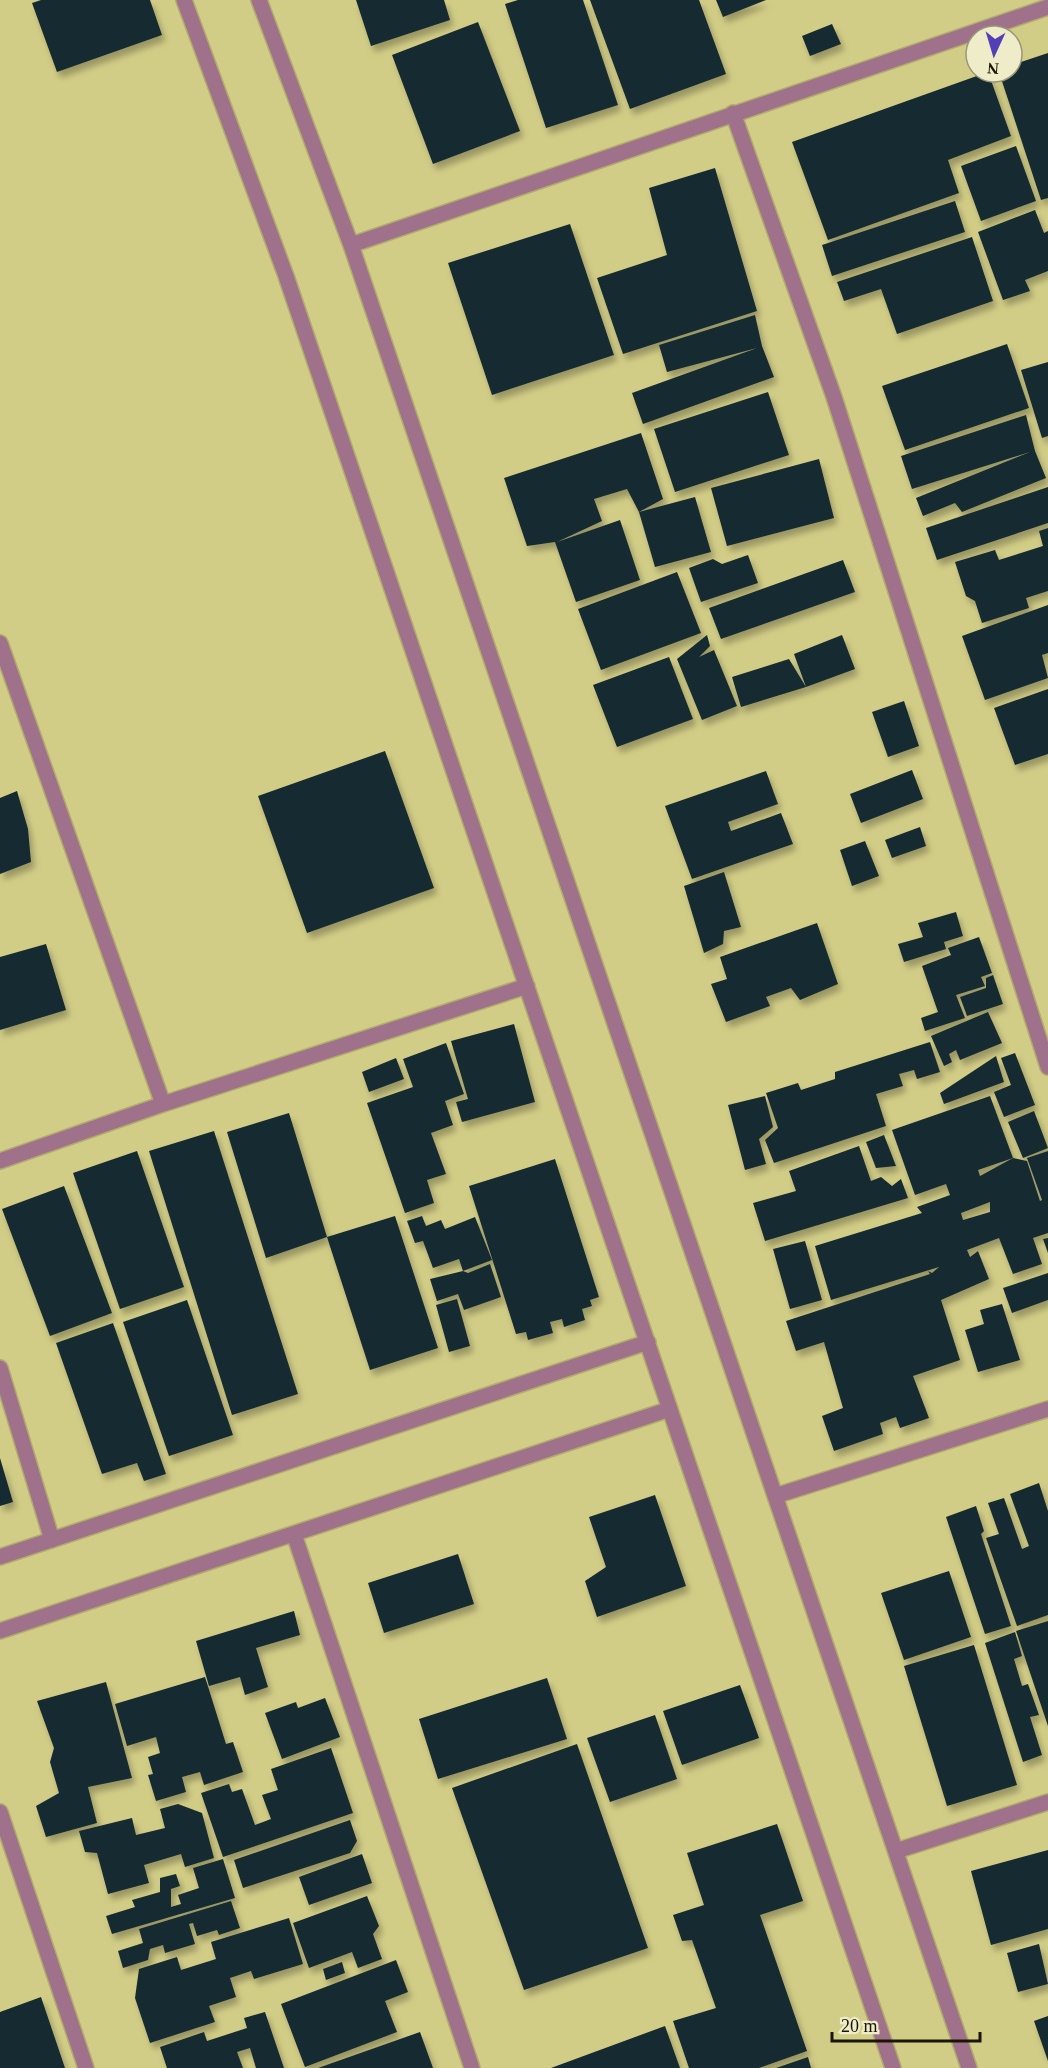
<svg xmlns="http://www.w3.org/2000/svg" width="1048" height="2068" font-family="'Times New Roman',serif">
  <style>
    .building { fill: #152a32; fill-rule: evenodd; filter: url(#shadow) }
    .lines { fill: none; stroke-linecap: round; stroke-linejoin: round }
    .street-casing { stroke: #b1ac6e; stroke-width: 18 }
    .street { stroke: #a0718b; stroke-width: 15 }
  </style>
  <defs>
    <filter id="shadow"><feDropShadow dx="3.5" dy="6" stdDeviation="3" flood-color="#0004"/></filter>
  </defs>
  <rect width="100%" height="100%" fill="#d2cd86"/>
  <path class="building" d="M41,0h109l12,35 -105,37 -25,-69z
    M356,0h88l6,20 -79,26z
    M518,0h65l35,105 -72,23 -41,-124z
    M590,0h109l27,74 -96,35z
    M716,0h50l-43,17z
    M478,22l42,109 -87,33 -41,-109z
    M832,24l9,20 -31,12 -8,-20z
    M1048,53v145l-7,2 -42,-128h13v-7z
    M988,72l23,64 -63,24 11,33 -131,47 -36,-98z
    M1016,146l20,55 -55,20 -20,-55z
    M715,168l42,143 -134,43 -26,-76 70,-23 -18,-67z
    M955,201l10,31 -133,44 -10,-31z
    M1035,210l9,23 4,-2v40l-23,9 5,11 -27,9 -25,-68z
    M570,224l44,131 -122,40 -44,-132z
    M972,237l21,64 -96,33 -16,-45 -37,12 -7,-19z
    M755,315l7,31 12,31 -131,47 -11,-31 125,-45 -90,24 -8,-27z
    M1007,344l22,64 -124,42 -23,-64z
    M1048,362v74l-6,2 -21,-68z
    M768,392l21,63 -114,37 -21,-63z
    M1026,415l9,36 11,27 -84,34 -7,-9 -32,13 -7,-18 114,-46 -118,37 -11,-33z
    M641,433l22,66 -24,13 -12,-23 -33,10 8,22 -45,21 63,-22 20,60 -64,22 -21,-60 -28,4 -23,-68z
    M819,459l15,59 -107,28 -16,-58z
    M1048,487v36l-111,37 -11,-32z
    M695,497l16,55 -56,15 -16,-55z
    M1048,528v63l-22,7 3,10 -47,15 -7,-22 -9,-5 -11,-34 40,-12 4,10 44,-14 -4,-15z
    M748,555l10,28 -57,19 -12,-34 24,-9 9,5z
    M843,560l12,32 -134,47 -12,-31z
    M677,572l24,61 -100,37 -23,-61z
    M1048,605v48l-6,2 6,23 -63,22 -23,-64z
    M707,635l3,11 -11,11 15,-7 23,56 -35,14 -25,-61z
    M842,635l13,34 -49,18 -65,20 -9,-30 57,-18 17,28 -12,-33z
    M669,657l24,62 -76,28 -24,-62z
    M1048,689v65l-33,11 -21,-57z
    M904,701l15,45 -31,11 -16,-45z
    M385,751l49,137 -127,45 -49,-137z
    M912,770l11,29 -62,24 -11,-29z
    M766,771l12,33 -50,18 3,9 50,-18 12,31 -101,35 -27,-73z
    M17,791l11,38 3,33 -31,12v-76z
    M920,827l6,19 -34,12 -7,-18z
    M865,841l14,35 -27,10 -12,-36z
    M724,872l17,55 -17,4 -1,13 -19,9 -20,-67z
    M956,912l7,24 -19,6 2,7 -42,13 -6,-18 25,-7 -5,-14z
    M817,923l21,61 -38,16 -9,-12 -25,9 4,9 -44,16 -15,-38 16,-5 -7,-22z
    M979,937l13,36 -11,4 4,9 -29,9 9,23 -40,13 -4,-13 17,-6 -16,-46 29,-11 -3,-7z
    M46,944l20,66 -66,20v-73z
    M993,975l10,29 -36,12 -7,-19 26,-9v-10z
    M988,1012l14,31 -42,17 -4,-10 -7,4 3,8 -8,4 -13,-30z
    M514,1024l21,78 -73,20 -6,-20 12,-3 -17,-58z
    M930,1042l10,30 -23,7 -3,-9 -15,4 4,12 -27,8 10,32 -112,37 -9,-23 13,-12 -12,-35 32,-10 3,7 34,-11v-7z
    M446,1043l18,51 -19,7 8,24 -22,8 15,41 -19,6 7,23 -29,10 -38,-110 46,-16 -10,-28z
    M1015,1053l20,52 -31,12 -10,-25 17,-7 -10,-27z
    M996,1056l8,26 -60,22 -4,-11z
    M396,1058l8,21 -35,13 -7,-20z
    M765,1096l8,31 -14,12 7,25 -21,6 -17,-65z
    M990,1096l23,62 14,3 13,40 2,-1 -15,-42 21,-7v82l-15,5 9,26 -29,10 -14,-36 -32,12 3,7 8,-6 11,28 -48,21 19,60 -47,16 16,42 -29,10 -4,-11 -16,6 3,11 -49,17 -12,-35 21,-8 -19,-66 -28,9 -10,-30 144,-47 -2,-3 4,2 7,-6 -108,33 -16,-54 107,-33 -5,-6 33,-12 -4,-11 -31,11 -23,-65zM1013,1158l-33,18 -2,-6zM990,1202v10l-27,8 -2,-7z
    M1034,1111l14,37 -25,10 -15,-36z
    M289,1113l38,124 68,-21 43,132 -68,22 -43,-133 -61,21 -39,-126z
    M214,1131l84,263 -66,21 -83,-264z
    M884,1135l12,31 -20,2 -10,-26z
    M859,1146l12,35 10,-4 11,9 9,-7 7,19 -143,43 -12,-38 43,-12 -7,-20z
    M137,1151l47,136 -64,22 -47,-136z
    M555,1159l44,138 -9,3 2,6 -10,3 3,11 -21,7 -2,-8 -12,3 3,11 -25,7 -2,-8 -10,2 -47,-148z
    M64,1186l48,127 -62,23 -48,-127z
    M422,1216l4,10 15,-6 4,9 30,-12 17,43 -29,11 -4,-12 -26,9 -10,-27 -8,2 -8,-22z
    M1048,1238v15l-5,-14z
    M805,1241l17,59 -32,9 -17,-60z
    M490,1264l11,33 -37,13 -6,-16 -21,7 -7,-22 33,-8 5,2z
    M1048,1273v27l-36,13 -9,-25z
    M457,1299l13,47 -21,6 -13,-47z
    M187,1300l46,135 -64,21 -46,-134z
    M1002,1304l18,56 -42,12 -13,-42 19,-6 -4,-14z
    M113,1323l53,151 -22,7 -7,-18 -35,11 -46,-131z
    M0,1458l13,44 -13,4z
    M1039,1483l9,28v104l-31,11 -31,-88 13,-4 -11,-31 16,-5 18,51 7,-3 -19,-52z
    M655,1495l31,91 -89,31 -12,-36 21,-14 -17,-50z
    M976,1506l8,25 -3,3 30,92 -26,8 -39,-117z
    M458,1554l16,50 -90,29 -16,-50z
    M949,1571l22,66 -67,23 -23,-67z
    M294,1611l6,24 -44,13 12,39 -23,8 -5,-18 -31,9 -13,-45z
    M1048,1621v105l-32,-95z
    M1015,1632l7,24 -8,3 8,27 6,-2 11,31 -9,2 12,38 -19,7 -38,-119z
    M974,1645l43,140 -70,21 -43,-140z
    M205,1677l21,67 7,-2 10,30 -39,13 -4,-13 -18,5 4,15 -30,9 -8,-26 5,-1 -5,-17 12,-4 -4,-16 -29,9 -12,-42z
    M547,1678l20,61 -129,40 -19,-60z
    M106,1682l26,96 -44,9 9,36 -51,14 -10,-31 23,-13 -9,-31 4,-14 -17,-47z
    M740,1685l19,53 -77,27 -19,-54z
    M325,1698l15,39 -58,22 -17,-46 31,-11 2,6z
    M655,1715l22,64 -67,23 -23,-64z
    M577,1744l71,204 -124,42 -72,-202z
    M331,1748l22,65 -130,44 -22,-64 28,-9 3,8 10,-3 13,36 16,-6 -9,-24 16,-5 -7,-21z
    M178,1804l24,9 12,45 -29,9 -4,-13 -37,11 5,18 -41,11 -11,-41 -12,-1 -6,-21 53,-13 4,17 29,-7 -5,-19z
    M350,1820l7,21 -7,12 -107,35 -9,-28z
    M777,1824l26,77 -43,14 47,136 -48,17h-70l-16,-47 43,-13 -24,-68 -10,1 -9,-26 31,-10 -17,-52z
    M1048,1850v79l-57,16 -20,-74z
    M362,1854l10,29 -63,22 -10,-28z
    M223,1859l12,39 -123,36 -6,-18 29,-9 -3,-7 28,-8v-14l16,-4 4,12 -9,3v18l10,-3 -3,-9 21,-7 -6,-20z
    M367,1896l12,30 -6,8 9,25 -24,9 -6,-16 -43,16 -16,-45z
    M231,1901l9,27 -21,7 -2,-5 -20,6 -4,-13 -4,1 6,20 -30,9 -2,-8 -13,4 -2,11 -25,8 -5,-17 25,-8 -4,-14z
    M289,1918l14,46 -49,15 -3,-8 -21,7 6,19 -27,9 6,16 -65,21 -15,-45 4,-29 38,-12 4,13 35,-11 -5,-17z
    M1039,1944l9,40 -30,8 -11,-39z
    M396,1960l12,32 -23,9 12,31 -92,35 -24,-63z
    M342,1962l3,11 -19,7 -3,-11z
    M41,1997l24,71h-65v-56z
    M265,2012l19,56h-28l-6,-20 -13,4 6,16h-76l-7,-21 44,-15 3,9 40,-13 -3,-10z
    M1048,2016v45l-14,-40z
    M665,2026l15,42h-129z
    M420,2032l13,36h-115z
    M808,2057l3,11h-35z"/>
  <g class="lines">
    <defs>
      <path id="street" d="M184,0l102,276 607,1792
        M259,0l92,245 618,1823
        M733,113l101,284 214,670
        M351,245l697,-238
        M0,643l163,461
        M0,1161l163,-57 364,-118
        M0,1368l52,172
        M775,1496l273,-87
        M294,1534l178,534
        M0,1557l648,-215
        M0,1631l670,-222
        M0,1812l86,256
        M896,1851l152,-49"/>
    </defs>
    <use href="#street" class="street-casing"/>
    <use href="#street" class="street"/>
  </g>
  <g transform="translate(994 54) rotate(184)"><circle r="28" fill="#eeecc9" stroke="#999679" stroke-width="1.5"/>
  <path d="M0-4.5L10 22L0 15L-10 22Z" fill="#543fb7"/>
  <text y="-9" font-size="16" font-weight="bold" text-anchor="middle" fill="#191600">N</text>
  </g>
  <path d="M832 2032v9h148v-9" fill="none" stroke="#191600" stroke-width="3"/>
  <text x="841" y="2032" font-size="18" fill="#191600" stroke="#eeecc9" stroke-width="4.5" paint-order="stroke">20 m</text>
</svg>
